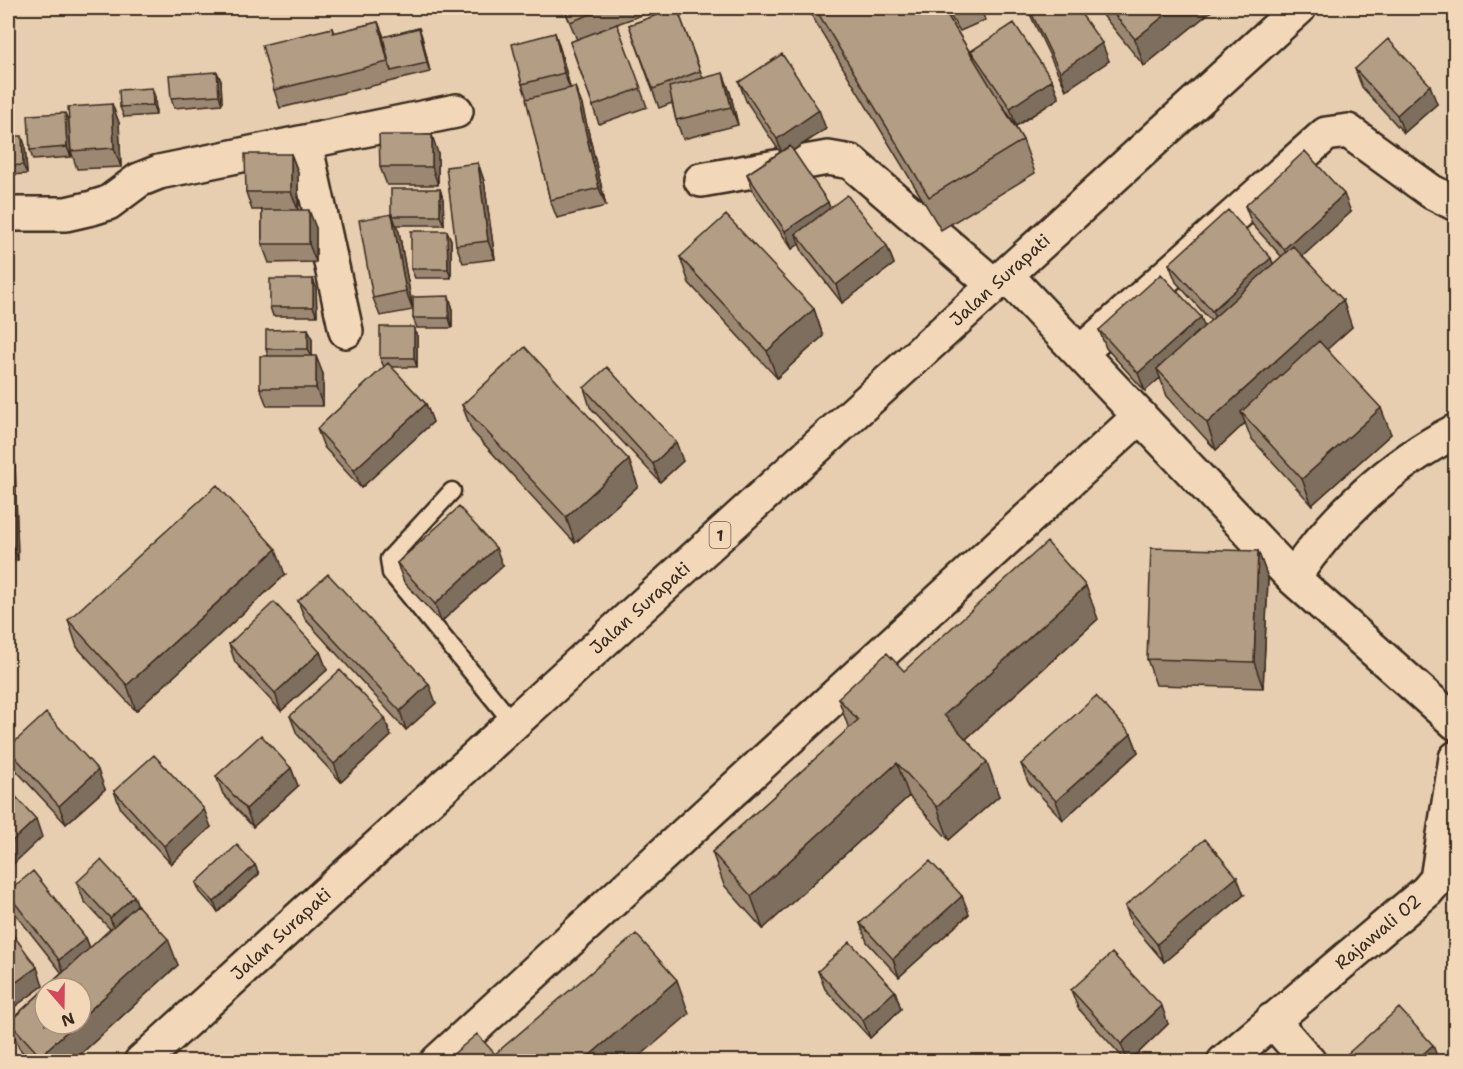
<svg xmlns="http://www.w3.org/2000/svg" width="1463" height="1069" font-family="'Shantell Sans',sans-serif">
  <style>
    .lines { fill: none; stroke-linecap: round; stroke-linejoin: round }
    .lane-casing { stroke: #3b2a1e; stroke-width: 21 }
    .street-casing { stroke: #3b2a1e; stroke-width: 38 }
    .highway-casing { stroke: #3b2a1e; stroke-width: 38 }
    .lane { stroke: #f2d8b9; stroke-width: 16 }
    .street { stroke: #f2d8b9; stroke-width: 33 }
    .highway { stroke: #f2d8b9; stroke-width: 33 }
    .wall { fill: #9b8772; stroke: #3b2a1e; stroke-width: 1.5 }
    .shaded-wall { fill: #7e6e5d; stroke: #3b2a1e; stroke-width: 1.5 }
    .building { fill: #b49d85; stroke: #3b2a1e; stroke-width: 1.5 }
    .labels { text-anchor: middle; stroke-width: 6; stroke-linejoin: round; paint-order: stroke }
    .shield { fill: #f2d8b9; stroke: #725e4c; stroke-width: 1.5 }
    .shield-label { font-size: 16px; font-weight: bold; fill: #3b2a1e }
    .street-label { font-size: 18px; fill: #3b2a1e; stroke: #f2d8b9 }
  </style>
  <rect width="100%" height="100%" fill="#e7ceb0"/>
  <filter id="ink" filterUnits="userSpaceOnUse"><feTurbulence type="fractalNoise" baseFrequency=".0167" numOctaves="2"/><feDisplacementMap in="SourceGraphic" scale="12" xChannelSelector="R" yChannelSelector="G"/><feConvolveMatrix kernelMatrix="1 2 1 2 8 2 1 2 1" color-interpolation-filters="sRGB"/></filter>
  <g filter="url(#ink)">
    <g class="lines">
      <defs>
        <path id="lane" d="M452,491l-63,68 2,14 122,150"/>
        <path id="street" d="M305,143l41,188
          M701,180l127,-22 23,4 143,123
          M8,214h58l26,-6 16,-5 31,-23 20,-8 297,-61
          M1006,275l287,303 163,145
          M1081,352l245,-218 22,-3 84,61 24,12
          M1293,578c40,-60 98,-114 163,-147
          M1272,1020l37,42
          M437,1062l703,-646
          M1224,1062l203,-171 10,-12 19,-121"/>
        <path id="highway" d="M141,1062l1158,-1054"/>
      </defs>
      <use href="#lane" class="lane-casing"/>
      <use href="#street" class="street-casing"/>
      <use href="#highway" class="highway-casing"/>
      <use href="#lane" class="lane"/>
      <use href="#street" class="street"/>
      <use href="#highway" class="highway"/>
    </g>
    <path class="wall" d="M564,8h97l-44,16 30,83 -48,17 -29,-82 7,-2z
      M677,8l26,70 27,14 8,33 -55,14 -7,-19 -4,-17 -13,5 -30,-83z
      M807,8h136l31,51 -3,-8 81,29 7,18 -43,28 -13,-20 20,34 12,33 -94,57z
      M945,8h36l4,12 -25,11z
      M1027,8h50l32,53 -43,29z
      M1097,8h117v1l-70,57z
      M378,22l6,15 35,-9 3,9 8,35 -150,36 -6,-18 58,-62 2,5z
      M555,33l6,19 9,36 5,-1 7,18 24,101 -49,12 -7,-18 -23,-101 -5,-15z
      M1355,69l82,35 -33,29 -42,-46z
      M217,72l4,9 1,23 -48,4 -3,-10z
      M739,82l87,47 -33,22 37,57 57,38 7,18 -52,39 -39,-50 -4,-9 -7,5 -38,-56 -7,-19 33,-22 -34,-51z
      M155,97l1,18 -32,2 -4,-10z
      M112,104l7,19 2,44 -44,2 -6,-18z
      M69,122l2,35 -38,3 -3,-10z
      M8,136l17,9 2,29 -19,1z
      M438,153v32h-51l-7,-18z
      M291,154l7,18v38l18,18v34l-47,1 -7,-19v-34h-10l-6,-18z
      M478,163l6,18 11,78 -32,4 -7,-18z
      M440,189l3,10 1,26h-48l3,7 14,78 -33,6 -7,-18 18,-84z
      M1245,206l106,6 -49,44 50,71 -25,22 64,85 -79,71 -61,-67 -6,-15 -29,27 -49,-54 -7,-18 -15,13 -39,-43 -7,-18 105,-3 7,-6 -35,-39 -7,-18h104l9,-7 -30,-33z
      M447,231l4,9v38h-36l-4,-9z
      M680,257l134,52 9,27 -46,42 -88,-95z
      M313,279l3,9 1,28h-44l-3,-9z
      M452,306v22h-35l-4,-10z
      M308,329l4,10v17l11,18v32h-56l-7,-18 8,-32 -2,-7z
      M417,336v31h-26l35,37 7,18 -72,66 -37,-41 -7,-18 67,-62 -4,-9z
      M584,388l99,73 -23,21 -70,-75z
      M462,405l167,55 9,26 -63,57 -103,-112z
      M8,441l7,22 3,97h-10z
      M1258,551l10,27 -5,110 -107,-3 -9,-26z
      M397,563l106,3 -62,56 -37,-40z
      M285,575l-149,136 -59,-64 -9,-27z
      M298,601l138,102 -30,27 -101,-111z
      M1098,619l-132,120 33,57 -50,44 -40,-44 -146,133 -39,-44 -12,-33 137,-123 -11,-31 66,-27z
      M229,644l91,8 7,18 -46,41 -46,-49z
      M290,716l101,20 -50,46 -44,-48z
      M1131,734l7,18 -75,68 -35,-38 -7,-18z
      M8,748l97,41 -39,35 -53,-57 -5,-16z
      M291,768l7,18 -45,41 -30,-33 -7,-18z
      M114,791l97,36 -40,37 -50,-55z
      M255,865l4,9 -41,38 -18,-20 -4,-9z
      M77,882l57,14 4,10 40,59 -106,97h-41l-12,-14 -10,-26 53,-49 -49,-62 -5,-15v-4l78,46 4,10 20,-19 -26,-28z
      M1244,895l-80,67 -32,-38 -7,-18z
      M962,896l7,18 -70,63 -32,-35 -7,-19z
      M8,928l35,58 -29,21 -6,-9z
      M818,971l77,20 6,18 -31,29 -45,-49z
      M1071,990l97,34 -39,38h-2l-49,-54z
      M8,1037l6,19 -6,3z"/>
    <path class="shaded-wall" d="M1174,8h40v1l-70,57 -9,-27z
      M378,22l7,19 6,30 -3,-9z
      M419,28l3,9 8,35 -3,-9z
      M555,33l6,19 10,39 -7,-18z
      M1102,43l7,18 -43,29 -6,-18z
      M217,72l4,9 1,23 -3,-9z
      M723,73l7,19 8,33 -7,-18z
      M1052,80l7,18 -43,28 -6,-18z
      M1430,85l7,19 -33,29 -7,-18z
      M575,87l7,18 24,101 -7,-18z
      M152,88l3,9 1,18 -3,-10z
      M112,104l7,19 2,44 -7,-19z
      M819,110l7,19 -43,28 -6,-18z
      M65,113l4,9 2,35 -4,-10z
      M432,135l6,18v32l-6,-18z
      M22,136l3,9 2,29 -4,-9z
      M291,154l7,18v38l-7,-18z
      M478,163l6,18 11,78 -7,-18z
      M440,189l3,10 1,26 -4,-9z
      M1344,194l7,18 -60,55 -7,-18z
      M828,202l6,18 -38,14 3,10 -7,5 -7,-18z
      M309,210l7,18v34l-7,-18z
      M392,214l7,18 14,78 -7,-19z
      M447,231l4,9v38l-3,-9z
      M887,246l7,18 -52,39 -6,-18z
      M1271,258l7,18 -59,53 -7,-18z
      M313,279l3,9 1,28 -4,-9z
      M449,296l3,10v22l-3,-10z
      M1343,300l9,27 -103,93 -8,-8 4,11 -29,27 -9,-27z
      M814,309l9,27 -46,42 -10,-27z
      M1201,317l6,18 -50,34 3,9 -15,13 -7,-18z
      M414,327l3,9v31l-3,-9z
      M308,329l4,10v19l-4,-9z
      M316,356l7,18v32l-7,-18z
      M426,404l7,18 -72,66 -7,-18z
      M1381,408l10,26 -79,71 -10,-26z
      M8,441l7,22 3,97 -10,-26z
      M676,442l7,19 -23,21 -7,-18z
      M629,460l9,26 -63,57 -9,-26z
      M496,548l7,18 -62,56 -6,-18z
      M276,549l9,26 -149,136 -9,-26z
      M1258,551l10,27 -5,110 -9,-26z
      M1086,586l12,33 -142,129 -12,-33z
      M320,652l7,18 -46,41 -6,-18z
      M429,684l7,19 -30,27 -6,-19z
      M385,718l6,18 -50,46 -7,-18z
      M1131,734l7,18 -75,68 -7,-19z
      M987,762l12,34 -50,44 -12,-33z
      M897,763l12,33 -146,133 -12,-33z
      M291,768l7,18 -45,41 -7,-18z
      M98,770l7,19 -39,35 -7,-18z
      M204,809l7,18 -40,37 -7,-18z
      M36,819l6,18 -34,32v-24z
      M255,865l4,9 -41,38 -4,-10z
      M1237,877l7,18 -80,67 -7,-18z
      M134,896l7,18 -25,22 -6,-18z
      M962,896l7,18 -70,63 -6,-18z
      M86,938l7,19 -27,21 -7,-18z
      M168,939l10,26 -106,97h-30l-2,-6 35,-32h6v-6z
      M37,967l6,19 -29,21 -6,-19z
      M677,980l12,34 -56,48h-51z
      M895,991l6,18 -31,29 -7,-18z
      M1162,1006l6,18 -39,38h-1l-7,-18z
      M1433,1045l6,17h-25z"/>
    <path class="building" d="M564,8h43l-37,14z
      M677,8l23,63 -47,18 -24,-64z
      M815,8h128l80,132 -94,57z
      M1029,8h48l25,35 -42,29z
      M1109,8h65l-39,31z
      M378,22l10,40 -114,28 -12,-45 70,-17 1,5z
      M1014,23l38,57 -42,28 -39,-57z
      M617,24l24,64 -48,18 -23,-64z
      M419,28l8,35 -36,8 -8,-34z
      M555,33l9,40 -42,11 -10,-40z
      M1388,39l42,46 -33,30 -42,-46z
      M782,54l37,56 -42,29 -38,-57z
      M217,72l2,23 -48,3 -2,-23z
      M723,73l8,34 -55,13 -7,-33z
      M575,87l24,101 -49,12 -24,-101z
      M152,88l1,17 -33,2 -1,-17z
      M112,104l2,44 -43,3 -3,-44z
      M65,113l2,34 -37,3 -2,-35z
      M379,135h53v32h-52z
      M8,136h14l1,29 -15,1z
      M790,146l38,56 -43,29 -38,-57z
      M1305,151l39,43 -60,55 -39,-43z
      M245,154h46v38h-45z
      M478,163l10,78 -32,4 -10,-78z
      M391,189h49v27h-48l-1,-2z
      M847,195l40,51 -51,39 -40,-51z
      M262,210h47v34h-47z
      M1228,210l43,48 -59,53 -43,-47z
      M392,214l14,77 -33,7 -14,-78z
      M726,215l88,94 -47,42 -87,-94z
      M411,231h36l1,38h-37z
      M1293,246l50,54 -136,123 -50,-54z
      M1161,274l40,43 -63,56 -39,-43z
      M270,279h43v28h-43z
      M449,296v22h-36v-21z
      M380,327h34v31h-34z
      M308,329v20h-42v-19z
      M1319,341l62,67 -79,71 -61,-67z
      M525,347l104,113 -63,57 -104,-112z
      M260,356h56v32h-56z
      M388,363l38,41 -72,66 -37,-41z
      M607,367l69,75 -23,22 -69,-76z
      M217,485l59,64 -149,136 -59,-65z
      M459,507l37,41 -61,56 -38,-41z
      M1047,542l39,44 -142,129 43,47 -50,45 -40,-44 -146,133 -39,-44 146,-132 -20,-22 49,-45 17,18z
      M1151,548l107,3 -4,111 -107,-3z
      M328,574l101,110 -29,27 -102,-110z
      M274,602l46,50 -45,41 -46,-49z
      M340,670l45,48 -51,46 -44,-48z
      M1096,696l35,38 -75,67 -35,-37z
      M46,713l52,57 -39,36 -51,-57v-1z
      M261,735l30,33 -45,41 -30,-33z
      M154,755l50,54 -40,37 -50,-55z
      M8,788l28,31 -28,26z
      M1205,839l32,38 -80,67 -32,-38z
      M237,845l18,20 -41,37 -18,-19z
      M101,860l33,36 -24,22 -33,-36z
      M930,861l32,35 -69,63 -33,-36z
      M33,871l53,67 -27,22 -51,-66v-2z
      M137,905l31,34 -87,79v-30h-35z
      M8,928l29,39 -29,21z
      M636,934l41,46 -95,82h-138l33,-28 18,20z
      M850,942l45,49 -32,29 -45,-49z
      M1112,953l50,53 -41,38 -50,-54z
      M45,989v35h30l-35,32 -31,-34z
      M1399,1008l34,37 -19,17h-63l-6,-6z"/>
  </g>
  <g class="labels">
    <rect class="shield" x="709.5" y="522" width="21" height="26" rx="4.5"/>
    <g class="shield-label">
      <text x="720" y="541">1</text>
    </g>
    <g class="street-label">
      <text transform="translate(1000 280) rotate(-42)" y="6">Jalan Surapati</text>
      <text transform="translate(640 608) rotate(-42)" y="6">Jalan Surapati</text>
      <text transform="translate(1378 932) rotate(-40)" y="6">Rajawali 02</text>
      <text transform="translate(281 934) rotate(-42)" y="6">Jalan Surapati</text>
    </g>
  </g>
  <rect width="1463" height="1069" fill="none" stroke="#f2d8b9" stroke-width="30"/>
  <rect x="15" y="15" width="1433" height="1039" fill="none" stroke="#3b2a1e" stroke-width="2" filter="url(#ink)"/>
  <g transform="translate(63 1006) rotate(160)"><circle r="28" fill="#f2d8b9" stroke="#a9927b" stroke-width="1.5"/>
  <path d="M0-4.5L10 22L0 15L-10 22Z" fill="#d1495b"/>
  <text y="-9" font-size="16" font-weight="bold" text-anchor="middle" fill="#3b2a1e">N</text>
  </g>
</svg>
